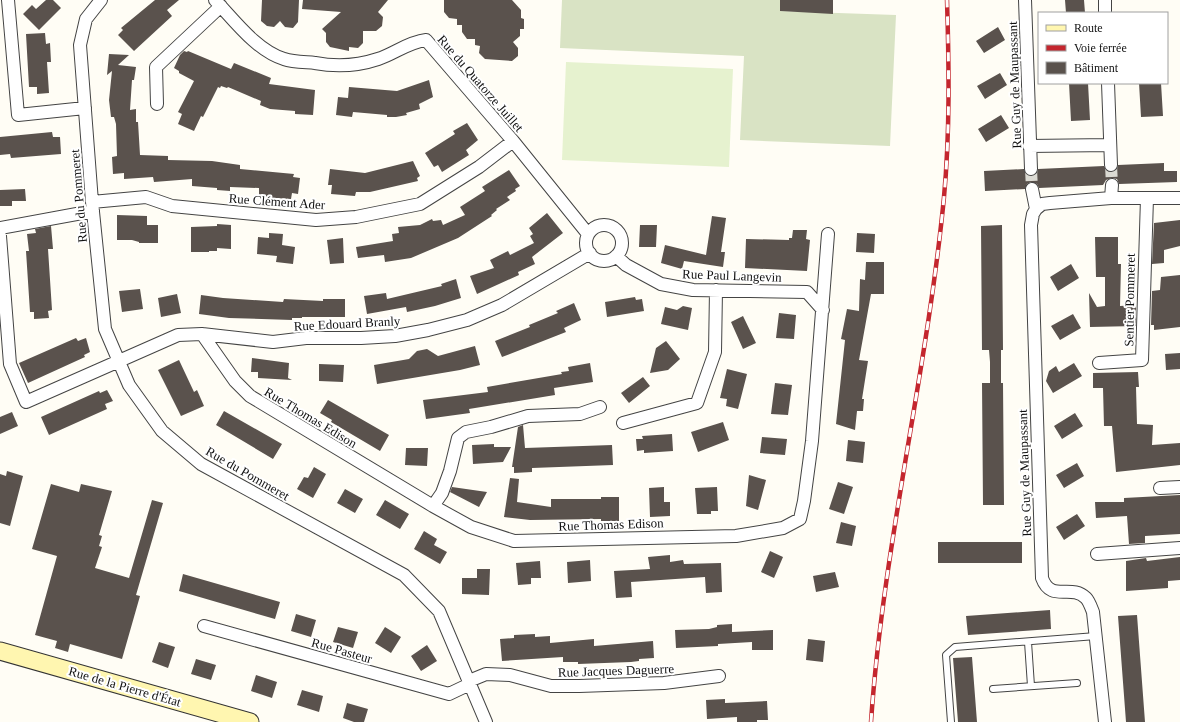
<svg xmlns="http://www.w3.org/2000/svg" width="1180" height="722" font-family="'Times New Roman',serif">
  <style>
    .cemetery { fill: #d9e3c4 }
    .pitch { fill: #e6f2cf }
    .building { fill: #5a524d }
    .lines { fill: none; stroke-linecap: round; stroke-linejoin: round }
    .street-tunnel { stroke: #dbdad3; stroke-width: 12; stroke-dasharray: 12 6; stroke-linecap: butt }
    .lane-casing { stroke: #444; stroke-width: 8 }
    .street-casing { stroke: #444; stroke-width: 14 }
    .secondary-casing { stroke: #333; stroke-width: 19 }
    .lane { stroke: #fff; stroke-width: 6 }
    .street { stroke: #fff; stroke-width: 12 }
    .secondary { stroke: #fff6b0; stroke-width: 17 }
    .rail-casing { stroke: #c4262e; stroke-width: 4.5 }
    .rail { stroke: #fff; stroke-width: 3; stroke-dasharray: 9; stroke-linecap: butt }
    .labels { text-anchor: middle; stroke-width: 4; stroke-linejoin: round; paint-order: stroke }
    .street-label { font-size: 13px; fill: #111; stroke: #fff }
  </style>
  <rect width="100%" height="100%" fill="#fffdf5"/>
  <path class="cemetery" d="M562,0h218v11l116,4 -6,131 -150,-6 4,-84 -184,-8z"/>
  <path class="pitch" d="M566,62l167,7 -4,98 -167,-7z"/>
  <path class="building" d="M46,0h7l8,8 -22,22 -16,-16 9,-9 4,4z
    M155,0h24l-12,10 5,6 -38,35 -16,-16 5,-5 -2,-2z
    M262,0h37l-1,22 -5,6 -8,-1 -5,-6 -6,6 -7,-1 -6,-5z
    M303,0h85l-10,12 5,5 -1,9 -6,5h-13v12l-5,5 -9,-1v4l-19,-4 -4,-5v-9l-4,-4 19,-17 -39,-3z
    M444,0h68l9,10v8l3,1v10h-4v7l-7,6 5,6v8l-6,5 -27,-2 -6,-6 1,-7 -5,-1v-6h-8l-5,-7v-7h-5v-6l-8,-1 -5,-6z
    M780,0h53v14l-53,-3z
    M1065,0h19l1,13h-19z
    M998,27l7,13 -21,13 -8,-12z
    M45,33l1,11 4,-1 1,19h-4l2,31 -12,1v-7h-8l-3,-53z
    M184,51l3,1 1,-1 43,18 3,-6 37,15 -2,6 46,6 -2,25 -18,-1v-3l-25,-2 -10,-4 1,-4 -33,-14 -1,1 -6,-2 -1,2 -2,-1 -15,30 -2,-1 -7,15 -16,-7 4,-10 -4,-2 16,-31 -15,-8v-2l-5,-3 6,-13z
    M109,54l20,1 -11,10 18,2 -2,13h-2l-2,30 6,-1v13h2l2,33 28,1v4l44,1 28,4v4l54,5 -1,3 7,1 -2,16 -6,-1 -1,6 -20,-1 -12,-2v-8l-29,-1v4l-13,-1v-2l-25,-2v-7l-38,3 -1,-5 -29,2v-6l-11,1 -1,-17 5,-1 -1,-32 -2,-7h-3l-2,-17 3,-29 -5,4z
    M1000,73l7,12 -22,14 -8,-13z
    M429,80l4,17 -14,7 1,5 -14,4 1,2 -11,2h-9v-2l-34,-3 -1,5 -16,-2 2,-18 10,1 1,-11 48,4z
    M1069,83h19l2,37 -19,1z
    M1139,83h22l2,33 -22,1z
    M1001,115l8,13 -23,14 -8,-13z
    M467,123l11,17 -12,10 3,5 -27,17 -4,-7 -4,2 -9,-14 30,-19 -2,-3z
    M52,132l1,5h7l1,17 -50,4 -1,-4 -10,1v-18z
    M413,161l7,15 -3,2 1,3 -48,11h-14l-1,4 -24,-2 1,-9h-4l2,-16 35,4z
    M1164,163v8h13v11l-58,2 -2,-5 -5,-1 -6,2 -3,5 -64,3 -2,-4 -6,-2 -4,2 -2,5 -40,2 -1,-20 40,-2 3,6 5,1 5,-3 1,-4 66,-3 3,5 5,1 5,-3 1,-4z
    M509,170l11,16 -5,3 1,2 -9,6 3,3 -14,9 1,1 -6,5 1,1 -34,22 -47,20 -26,4 -1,-7 -26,3 -2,-11 37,-6 -1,-7 7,-1 -1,-6 22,-2 12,-6 1,2 8,-1 2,5 22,-10 -5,-8 25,-16 -3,-4z
    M25,189l1,12h-14v5h-12v-16z
    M547,213l16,20 -31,24 3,7 -17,8 1,3 -42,19 -7,-18 24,-8 -4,-8 18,-9 2,4 24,-12 -4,-7 3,-2 -4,-6z
    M117,215l30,1v9h11v18h-19v-1l-7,-2h-15z
    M712,216l14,2 -5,34h4l-2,15 -39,-6 -2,8 -21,-6 4,-18 41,10z
    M1180,220v26l-16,4v13l-12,1 2,-41z
    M217,224l14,1v24l-14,-1v3h-8v1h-18v-25l26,-1z
    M640,225h17l-1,22h-17z
    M1002,225l1,125h-2v33h2l1,122h-21l-1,-122h8v-21l-1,-12h-7l-1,-124z
    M51,226l2,23h-5l4,61 -4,1 1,7 -15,1v-7h-4l-4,-61h3l-2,-17 9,-1 -1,-4z
    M793,230h14l-1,9 4,1 -3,31 -62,-3 1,-29 43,1v-2h3z
    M269,233l14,1 -1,11 13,2 -2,17 -17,-2 1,-6 -20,-2 1,-17 11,1z
    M857,233l18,1 -1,19 -18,-1z
    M1095,237h23v27h3l-1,42 16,-1v21l-46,1 -1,-34 8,14 8,-1v-29h-9z
    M343,238l1,25 -14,1 -3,-24z
    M866,262h18v32h-13l-12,66 9,1 -6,38h2l-1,12h-6l-2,19 -19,-6 9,-84 -4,-1 6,-30 12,2 1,-32 5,1z
    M1071,264l8,14 -21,13 -8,-14z
    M1180,275v52l-26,3v-5h-3l1,-34 8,-1 1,-13z
    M456,279l5,19 -26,8 -28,6 -1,-5 -39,7 -3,-18 22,-3 1,6 55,-13 -1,-2z
    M140,289l3,20 -21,3 -3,-21z
    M177,294l4,19 -20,4 -3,-19z
    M201,295l22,3 60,4 1,-3 39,2v-2h22v18h-43v1h-10v2l-63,-2 -30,-4z
    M635,297l1,3 6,-1 2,12 -37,6 -2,-15z
    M574,303l7,17 -17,8 2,4 -64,25 -7,-16 35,-14 -1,-2 29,-12 -2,-2z
    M683,306l9,2 -4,22 -27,-6 4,-17 12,3z
    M779,313l17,2 -2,24 -18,-1z
    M1073,314l8,14 -21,12 -9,-14z
    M743,316l13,27 -13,6 -12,-27z
    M76,338l2,3 8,-3 4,14 -6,3 1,2 -57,26 -9,-20z
    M666,341l14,18 -12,11 -18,3 6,-25z
    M475,346l5,19 -20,5 -83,14 -3,-19 35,-6 8,-8 10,-2 11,7z
    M1180,353v16l-14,1 -1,-16z
    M252,358l37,5 -1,15 4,2 -34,-2v-6h-7z
    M179,360l15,32 3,-2 7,16 -23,10 -23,-46z
    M590,363l3,19 -39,6 1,7 -86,14 1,4 -44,6 -3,-19 65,-8 -1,-5 75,-13 -1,-2 8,-1 -1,-4z
    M1074,363l8,13 -29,17 -7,-12 3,-10 7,-5 3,6z
    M319,364l25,1 -1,17 -24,-1z
    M727,369l20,5 -9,35 -12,-3 1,-7 -7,-1z
    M1138,372l1,15h-3l1,37 16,1 -1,20 28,-2v22l-64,7 -4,-46h-8l-1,-38h-10v-15z
    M643,377l7,9 -21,17 -8,-10z
    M775,383l17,2 -4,30 -17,-1z
    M107,390l6,11 -8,3 2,5 -58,26 -8,-18 58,-26 1,2z
    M328,400l61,35 -9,16 -49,-29 1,-2 -12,-7z
    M224,411l58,33 -9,15 -57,-34z
    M12,412l6,14 -18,8v-17z
    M1075,413l8,13 -21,13 -8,-13z
    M723,422l6,18 -31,12 -7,-20z
    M523,425l2,23 87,-3 1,20 -81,3v4l-18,1v-6h-2l6,-40z
    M672,434l1,17 -29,2v-3l-7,1 -1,-12h7l-1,-3z
    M762,437l25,2 -2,16 -25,-2z
    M848,440l17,2 -2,21 -17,-2z
    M494,444v3h17l-8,15 -30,2 -1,-19z
    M406,448h22l-1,18 -22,-1z
    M1077,463l7,13 -20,12 -8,-13z
    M314,467l12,7 -13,24 -16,-9 7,-12 4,1z
    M7,471l16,5 -13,50 -10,-3v-49l6,2z
    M749,475l17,5 -8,30 -12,-4z
    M510,478l9,1 -2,23 34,5v-8h50v-2h18v24h-18v-2l-71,1 -26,-3z
    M838,482l15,5 -9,27 -15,-5z
    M51,484l28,8 2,-8 31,7 -13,44 3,1 -3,10 3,1 -7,21 34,10 23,-78 11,3 -27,92 4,1 -18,63 -52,-15 -2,8 -13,-4 2,-7 -22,-6 22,-79 -25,-7z
    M452,487l35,5 -8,15 -29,-15z
    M664,487v15h6v14l-20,1 -1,-29z
    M717,487l1,24h-7v3h-14l-2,-26z
    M345,489l18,10 -8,14 -18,-10z
    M1180,495v39l-35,2v7l-16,1 -2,-28 -31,2 -1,-16h29v-4z
    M385,500l24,14 -9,15 -24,-14z
    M1077,514l8,12 -21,14 -8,-13z
    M841,522l15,4 -4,20 -16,-3z
    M424,531l13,8 -3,6 13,7 -7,12 -26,-15z
    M938,542h84v21h-84z
    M770,551l13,6 -9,21 -13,-6z
    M670,555v7l13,-2 1,4 37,-1 1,29 -16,1 -1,-16 -74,5 1,15 -16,1 -2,-27 36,-2 -2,-12z
    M1180,557v23l-12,1v7l-42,3v-30l20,-3 1,3z
    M590,560l1,21 -23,2 -1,-21z
    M540,561l1,17h-10v6l-13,1 -2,-22z
    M477,569h13l-1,26 -27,-1v-16h15z
    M835,572l4,15 -23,5 -3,-16z
    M183,574l97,28 -5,17 -96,-28z
    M1050,610l1,19 -83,6 -2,-19z
    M296,614l20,6 -5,17 -20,-6z
    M1137,615l8,107h-19l-8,-106z
    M732,624v8l41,-2v20h-21v-8l-34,2v2l-42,2 -1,-18 34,-1 8,-2v-2z
    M338,627l20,5 -5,16 -20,-6z
    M385,627l16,10 -10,16 -16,-10z
    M535,634v3l15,-1v7l44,-4v7l59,-5 1,17 -15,1v2l-8,1 -53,2v-2h-15v-5l-61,4 -2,-22 14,-1v-3z
    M808,639l17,2 -2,21 -17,-2z
    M159,642l16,5 -7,21 -16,-6z
    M427,645l10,16 -16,10 -10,-15z
    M972,657l5,65h-19l-5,-64z
    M196,659l20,6 -5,15 -20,-6z
    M256,675l21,7 -5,16 -21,-7z
    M302,690l21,6 -4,16 -22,-7z
    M725,699v4l42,-2 1,19h-11v2h-20v-5l-30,2 -1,-19z
    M347,703l21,6 -4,13h-10l-11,-4z"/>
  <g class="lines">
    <path class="street-tunnel" d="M1111,165l1,20
      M1031,169l1,20"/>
    <defs>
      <path id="lane" d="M1028,642l3,44
        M993,689l84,-6
        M951,722l-5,-67 9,-8 141,-11"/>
      <path id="street" d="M8,0l10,115 67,-7
        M101,0l-15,19 -6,26 12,157 13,127 24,56 33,46 39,33 203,111 35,36 47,111
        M215,0c19,20 42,51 69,59 9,3 21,3 31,4 21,4 42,3 63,-4 16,-5 30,-17 48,-19l87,101 75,93
        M1025,0l6,169
        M1105,0v13
        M1108,83l3,82
        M157,104l-1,-37 65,-61
        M1029,146l81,-1
        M1032,189l4,20 -3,5 -2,11 11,353c9,25 29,5 44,20 3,3 5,9 7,14l12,110
        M1111,198l1,-13
        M92,202l54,-5 26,9 144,14 40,-3 64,-13 59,-37 34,-26
        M1036,209l6,-5 8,-1 61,-5h69
        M586 243a18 18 0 1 1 36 0a18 18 0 1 1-36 0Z
        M0,228l93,-17
        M0,236l10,128 16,38 152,-67 24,-1 71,8 33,-4h55l34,-2 33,-6 39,-10 35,-15 88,-52
        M616,256l10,9 35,19 32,6 114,2 16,18
        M202,334l33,47 15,15 183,110 38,21 43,14 222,-5 47,-8 17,-9 4,-18 8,-60 16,-207
        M1099,363l43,-3 5,-162
        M623,423l74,-20 18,-51 1,-62
        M1160,488l20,-1
        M433,506l9,-13 8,-22 8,-33 8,-6 25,-5 37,-11 52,-2 20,-7
        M1097,554l83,-6
        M204,626l245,68 21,-10
        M469,681l17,-7 24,1 41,11h28l85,-3 55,-7"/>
      <path id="secondary" d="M0,651l250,71"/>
    </defs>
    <use href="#lane" class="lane-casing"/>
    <use href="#street" class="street-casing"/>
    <use href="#secondary" class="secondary-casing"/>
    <use href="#lane" class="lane"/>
    <use href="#street" class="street"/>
    <use href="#secondary" class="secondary"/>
    <defs>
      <path id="rail" d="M871,722c12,-176 56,-349 73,-525 6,-65 5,-131 3,-197"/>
    </defs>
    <use href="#rail" class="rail-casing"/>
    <use href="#rail" class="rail"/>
  </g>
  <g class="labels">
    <g class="street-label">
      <text transform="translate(481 83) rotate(49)" y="5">Rue du Quatorze Juillet</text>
      <text transform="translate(1014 85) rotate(-92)" y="5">Rue Guy de Maupassant</text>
      <text transform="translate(78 196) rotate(-95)" y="5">Rue du Pommeret</text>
      <text transform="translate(277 201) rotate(4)" y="5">Rue Clément Ader</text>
      <text transform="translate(732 275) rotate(2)" y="5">Rue Paul Langevin</text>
      <text transform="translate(1129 300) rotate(-89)" y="5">Sentier Pommeret</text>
      <text transform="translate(347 323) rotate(-3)" y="5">Rue Edouard Branly</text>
      <text transform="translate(311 417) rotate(31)" y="5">Rue Thomas Edison</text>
      <text transform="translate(248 473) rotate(30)" y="5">Rue du Pommeret</text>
      <text transform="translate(1024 473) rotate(-92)" y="5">Rue Guy de Maupassant</text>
      <text transform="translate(611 524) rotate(-2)" y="5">Rue Thomas Edison</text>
      <text transform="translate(342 650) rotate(16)" y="5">Rue Pasteur</text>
      <text transform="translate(616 670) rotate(-2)" y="5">Rue Jacques Daguerre</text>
      <text transform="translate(125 686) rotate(16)" y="5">Rue de la Pierre d'État</text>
    </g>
  </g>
  <rect x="1038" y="12" width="130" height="72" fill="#ffffff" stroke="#a0a0a0"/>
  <rect x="1046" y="25" width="20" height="6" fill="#fff6b0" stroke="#a0a0a0"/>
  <text x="1074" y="32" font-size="12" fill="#111111">Route</text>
  <rect x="1046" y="45" width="20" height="6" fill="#c4262e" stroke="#a0a0a0"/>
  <text x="1074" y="52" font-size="12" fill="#111111">Voie ferrée</text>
  <rect x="1046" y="62" width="20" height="12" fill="#5a524d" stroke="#a0a0a0"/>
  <text x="1074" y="72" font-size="12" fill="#111111">Bâtiment</text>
</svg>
